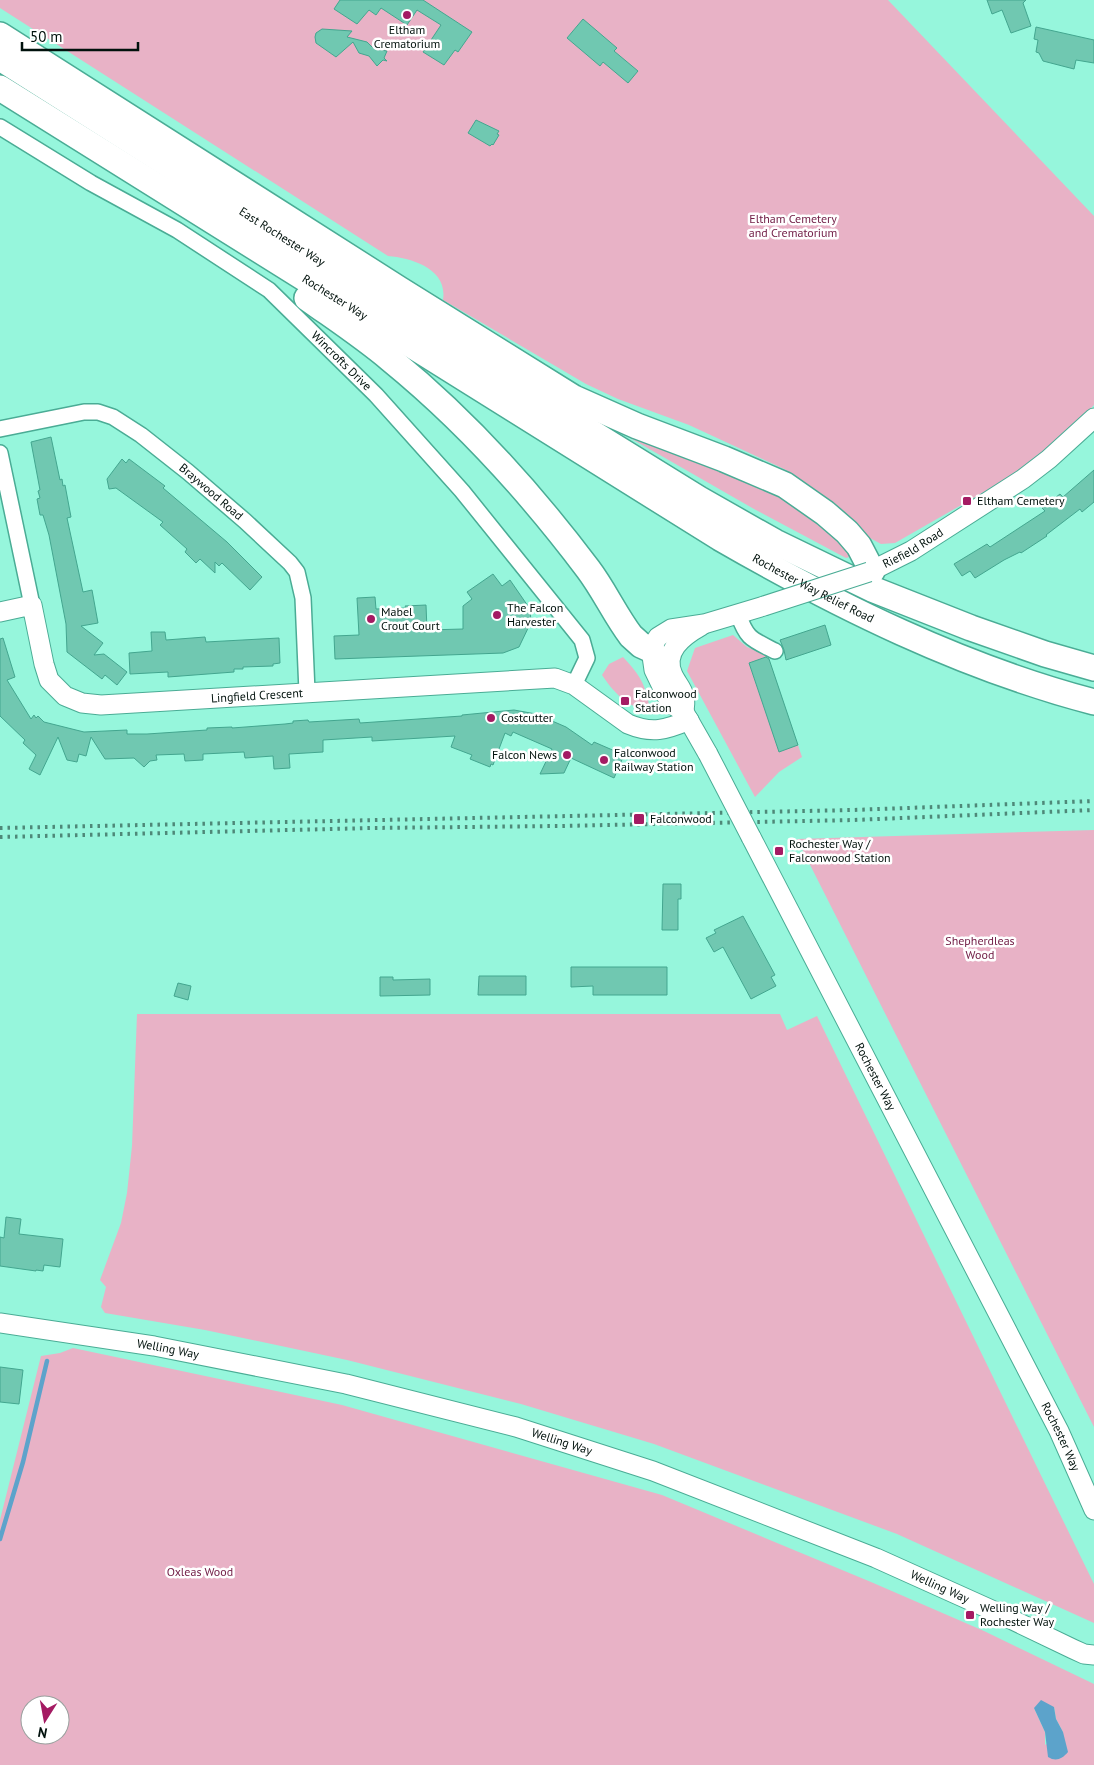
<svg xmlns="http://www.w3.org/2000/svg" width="1094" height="1765" font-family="'PT Sans',sans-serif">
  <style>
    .green { fill: #e8b2c6; fill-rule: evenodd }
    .water { fill: #5ca3cb }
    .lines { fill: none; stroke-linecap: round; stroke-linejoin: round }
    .stream { stroke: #5ca3cb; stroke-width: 4.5 }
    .building { fill: #70c8b1; stroke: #43a68f }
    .minor-casing { stroke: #4aac95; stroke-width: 18 }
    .tertiary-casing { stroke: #4aac95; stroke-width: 21 }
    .trunk-casing { stroke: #4aac95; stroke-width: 28 }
    .minor { stroke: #fff; stroke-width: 15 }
    .tertiary { stroke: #fff; stroke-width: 19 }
    .trunk { stroke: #fff; stroke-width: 25 }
    .rail { stroke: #4e8878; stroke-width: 4; stroke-dasharray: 2.5 5; stroke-linecap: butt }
    .tertiary-bridge-casing { stroke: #4aac95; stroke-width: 21; stroke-linecap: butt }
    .tertiary-bridge { stroke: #fff; stroke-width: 19 }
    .poi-dot { fill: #a41b63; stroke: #fff; stroke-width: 2 }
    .labels { text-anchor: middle; stroke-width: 5; stroke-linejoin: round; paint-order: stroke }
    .poi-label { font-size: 12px; fill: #00110c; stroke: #fff; text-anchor: start }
    .park-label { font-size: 12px; fill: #732048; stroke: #fff }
    .street-label { font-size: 12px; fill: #00110c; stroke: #fff }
  </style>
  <rect width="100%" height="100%" fill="#96f6dc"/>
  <path class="green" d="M0,0h888l206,216v189l-31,33 -37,30 -131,75 -14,1 -13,-7 -53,-47 -29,-20 -97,-45 -71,-26 -32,-15 -143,-84c5,-31 -31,-42 -55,-44l-388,-248z
    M590,415l200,83 70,56 -14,4 -92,-49z
    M733,635l14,12 22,9 -20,7 30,88 19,-6 4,12 -23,15 -24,25 -68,-126 8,-23z
    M623,657c18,19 22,27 27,52 -21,2 -38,-19 -48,-34l7,-11z
    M1094,830v597l-297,-588z
    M137,1014h643l7,16 30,-14 277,568v39l-197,-89 -243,-90 -133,-40 -174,-44 -142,-30 -100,-17 -4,-6 5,-20 -6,-7 21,-57 6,-30 5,-47z
    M73,1348l269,57 320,90 209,87 113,49 110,53v81h-1094v-245l41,-164 19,-3zM30,1705h30v30h-30zM1054,1707l2,12 7,13 -18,13v-13l-11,-24z"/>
  <path class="water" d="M1041,1700l13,7 2,12 7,13 5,20c-6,7 -12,10 -20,5l-3,-25 -11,-24z"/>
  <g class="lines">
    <path class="stream" d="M0,1539l23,-77 24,-101"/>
  </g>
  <path class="building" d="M340,0h83l49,32 -14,20 -3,-2 -11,15 -21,-13 18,-27 -24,-15 -10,15 -26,-17 -5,7 -7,-5 -12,14 -23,-15z
    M987,0h39l-3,3 8,23 -20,7 -9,-23 -10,4z
    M583,19l34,29 -3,3 24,20 -10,12 -25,-21 -3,4 -33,-28z
    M1036,27l58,13v23l-18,-3 -2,9 -31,-8 -4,-8 -3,-1 2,-12 -4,-1z
    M322,29l30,2 -5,6 20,5 7,7 13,2 -3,7 3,3 -4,-1 -6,6 -8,-10 -10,-3 -6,-11 -17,15 -20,-14 -1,-6 1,-4z
    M476,120l23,11 -2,3 2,1 -6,10 -1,-1 -2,2 -22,-13z
    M51,437l9,43 2,-1 1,7 2,-1 6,32 -4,1 16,74 9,-2 6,33 -17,3 22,17 -9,12 10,-1 23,18 -10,13 -12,-10 -3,4 -35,-27 -1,-28 -17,-89 -6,-20h-3l-3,-16 3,-1 -2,-7 2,-1 -9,-48z
    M122,459l4,4 3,-4 36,27 -2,2 64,54 35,35 -12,13 -28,-27 -3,3 -4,-4v11l-15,-14 -4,4 -11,-11 2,-3 -27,-24 3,-3 -47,-34 -7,1 -2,-10z
    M1094,470v32l-12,10 -2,-3 -34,26 1,1 -26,17 -1,-1 -16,8 -29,18 -5,-7 -8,5 -8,-12 33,-20 3,3 55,-36 -3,-3 18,-14 3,3z
    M493,574l9,12 8,-6 20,29 1,13 -12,25 -16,6 -168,6 -1,-23 25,-1 -2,-37 18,-1 1,12 30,-1 -1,-2 21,-1 1,25 36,-1v-23l9,-7 -5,-7z
    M825,625l6,20 -45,15 -2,-10 -4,-10z
    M151,632h14l1,8 39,-3 1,5 73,-4 1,25 -7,1v2l-30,1v2h-9v3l-66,5v-5l-38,2 -1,-21 23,-2z
    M3,638l12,39 -8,3 24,39 3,-4 2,3 2,-2 6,6 40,10 43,-2v4h20l60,-4v-2l25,-1v1l53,-4 8,-1v-2l15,-1 1,2 50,-3 1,4 102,-7v-1l52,-5 22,4 30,13 26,18 2,-3 30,13 -10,23 -43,-20 -7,15 -24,1 12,-25 -39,-17 -2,4 -6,-3 -12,32 -2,-1 -1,3 -20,-8 2,-4 -21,-8 4,-11 -83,5v-4l-49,3v12l-34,2 1,14 -16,1 -1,-13 -28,2 -1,-6 -41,2v6l-18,1 -1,-7 -28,1 1,5 -7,1 -6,6 -10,-9 -29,1 -14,-22 -5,19 -7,-2 -2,8 -10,-2 -9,-23 -18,38 -11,-6 7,-14 -13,-12 2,-3 -25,-24v-77z
    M766,657l3,2 29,86 -19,7 -30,-89z
    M663,884h18v15h-3v31h-16z
    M743,916l32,59 -4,2 5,9 -25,13 -28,-52 -9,5 -8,-14 10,-5 -2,-3z
    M571,967h96v28h-74v-9l-22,1z
    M479,976h47v19h-48z
    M380,977h13v3l37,-1v16l-50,1z
    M178,983l13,3 -3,14 -14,-4z
    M6,1217l15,2 -2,15 44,5 -3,28 -16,-2 -1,6 -7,-1v1l-36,-5v-29l4,1z
    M0,1367l23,3 -4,34 -19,-2z"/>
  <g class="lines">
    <defs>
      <g id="minor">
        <path id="s1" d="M0,127l91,56 86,47 92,60 107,105 86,96 120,149 5,18 -13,27"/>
        <path id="s2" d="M0,429l84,-17h14l15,5 28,18 47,37 57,49 45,42 7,9 6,26 4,94"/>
        <path d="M0,453l32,152"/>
        <path d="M738,614c9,25 13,25 37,37"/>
      </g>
      <g id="tertiary">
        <path id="s3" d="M869,572l42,-21 112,-72 26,-20 45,-41"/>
        <path id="s4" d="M0,612l32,-7 12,59 5,16 16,16 17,7 19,2 454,-27 19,7 54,39c24,10 38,6 61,-4"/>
        <path d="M684,712c0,-4 2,-11 0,-16 -1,-7 -8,-14 -11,-21 -11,-23 10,-39 28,-49"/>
        <path d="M708,754l-24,-42 -14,-9 -3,-6 -13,-27 -2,-14 1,-11 5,-8 13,-8 33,-5 60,-18"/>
        <path id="s5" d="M751,837l308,594 35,79"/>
        <path id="s6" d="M0,1323l154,23 192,38 170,43 137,44 223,87 120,54 77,37 11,5 10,1"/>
      </g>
      <g id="trunk">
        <path d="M0,35l399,254 175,109 63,28 87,33 61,26 40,28 22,19 12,14 13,25"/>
        <path id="s7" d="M0,58l565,358 134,83 76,43 97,47 99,39 74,26 49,14"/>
        <path id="s8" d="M0,88l720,450c118,68 241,129 374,164"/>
        <path d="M307,298c28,20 57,39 83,61 75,61 140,133 198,210 16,21 27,46 43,67l10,9 11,5"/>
      </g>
    </defs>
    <use href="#minor" class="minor-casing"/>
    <use href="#tertiary" class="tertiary-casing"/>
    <use href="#trunk" class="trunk-casing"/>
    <use href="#minor" class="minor"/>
    <use href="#tertiary" class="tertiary"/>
    <use href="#trunk" class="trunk"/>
    <path class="rail" d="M0,828l853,-18 241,-9
      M0,837l372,-9 187,-2 295,-6 240,-10"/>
    <defs>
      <path id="tertiary-bridge" d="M764,606l105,-34
        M708,754l43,83"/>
    </defs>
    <use href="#tertiary-bridge" class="tertiary-bridge-casing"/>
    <use href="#tertiary-bridge" class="tertiary-bridge"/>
  </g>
  <g class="poi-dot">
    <circle cx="407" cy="15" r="5"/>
    <rect x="962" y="496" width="10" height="10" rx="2.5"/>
    <circle cx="497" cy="615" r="5"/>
    <circle cx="371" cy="619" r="5"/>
    <rect x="620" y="696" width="10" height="10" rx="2.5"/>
    <circle cx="491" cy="718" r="5"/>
    <circle cx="567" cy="755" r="5"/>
    <circle cx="604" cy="760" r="5"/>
    <rect x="633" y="813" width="12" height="12" rx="2.5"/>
    <rect x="774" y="846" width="10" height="10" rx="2.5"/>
    <rect x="965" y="1610" width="10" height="10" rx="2.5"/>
  </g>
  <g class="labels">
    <g class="poi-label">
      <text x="407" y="34" text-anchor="middle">Eltham<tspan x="407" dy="14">Crematorium</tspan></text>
      <text x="977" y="505">Eltham Cemetery</text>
      <text x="507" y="612">The Falcon<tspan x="507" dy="14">Harvester</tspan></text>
      <text x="381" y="616">Mabel<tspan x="381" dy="14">Crout Court</tspan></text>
      <text x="635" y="698">Falconwood<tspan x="635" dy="14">Station</tspan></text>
      <text x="501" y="722">Costcutter</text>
      <text x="614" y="757">Falconwood<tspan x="614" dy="14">Railway Station</tspan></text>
      <text x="557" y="759" text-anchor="end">Falcon News</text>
      <text x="650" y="823">Falconwood</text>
      <text x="789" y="848">Rochester Way /<tspan x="789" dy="14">Falconwood Station</tspan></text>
      <text x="980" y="1612">Welling Way /<tspan x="980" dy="14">Rochester Way</tspan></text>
    </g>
    <g class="park-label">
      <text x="793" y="223">Eltham Cemetery<tspan x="793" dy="14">and Crematorium</tspan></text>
      <text x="980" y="945">Shepherdleas<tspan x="980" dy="14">Wood</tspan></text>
      <text x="200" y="1576">Oxleas Wood</text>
    </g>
    <g class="street-label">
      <text dy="4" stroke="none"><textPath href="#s7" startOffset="334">East Rochester Way</textPath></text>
      <text dy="4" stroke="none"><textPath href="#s8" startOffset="395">Rochester Way</textPath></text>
      <text dy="4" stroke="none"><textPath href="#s1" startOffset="416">Wincrofts Drive</textPath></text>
      <text dy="4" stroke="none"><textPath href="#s2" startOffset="239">Braywood Road</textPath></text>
      <text dy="4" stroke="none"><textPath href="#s3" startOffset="50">Riefield Road</textPath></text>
      <text dy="4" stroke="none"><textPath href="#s8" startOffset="955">Rochester Way Relief Road</textPath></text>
      <text dy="4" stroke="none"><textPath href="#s4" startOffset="326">Lingfield Crescent</textPath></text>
      <text dy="4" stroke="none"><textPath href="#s5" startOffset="270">Rochester Way</textPath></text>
      <text dy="4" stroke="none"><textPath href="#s6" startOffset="170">Welling Way</textPath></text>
      <text dy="4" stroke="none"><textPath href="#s5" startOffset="675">Rochester Way</textPath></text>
      <text dy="4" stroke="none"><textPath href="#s6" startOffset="575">Welling Way</textPath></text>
      <text dy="4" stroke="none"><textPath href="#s6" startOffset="980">Welling Way</textPath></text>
    </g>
  </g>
  <g transform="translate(45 1720) rotate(191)"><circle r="24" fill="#ffffff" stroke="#99a09e"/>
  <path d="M0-4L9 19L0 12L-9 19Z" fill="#a41b63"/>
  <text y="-8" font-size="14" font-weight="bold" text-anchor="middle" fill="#00110c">N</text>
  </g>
  <path d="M22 42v8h116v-8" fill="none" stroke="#00110c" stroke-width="2.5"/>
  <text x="30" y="42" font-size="15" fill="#00110c" stroke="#ffffff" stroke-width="4" paint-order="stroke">50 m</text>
</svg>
